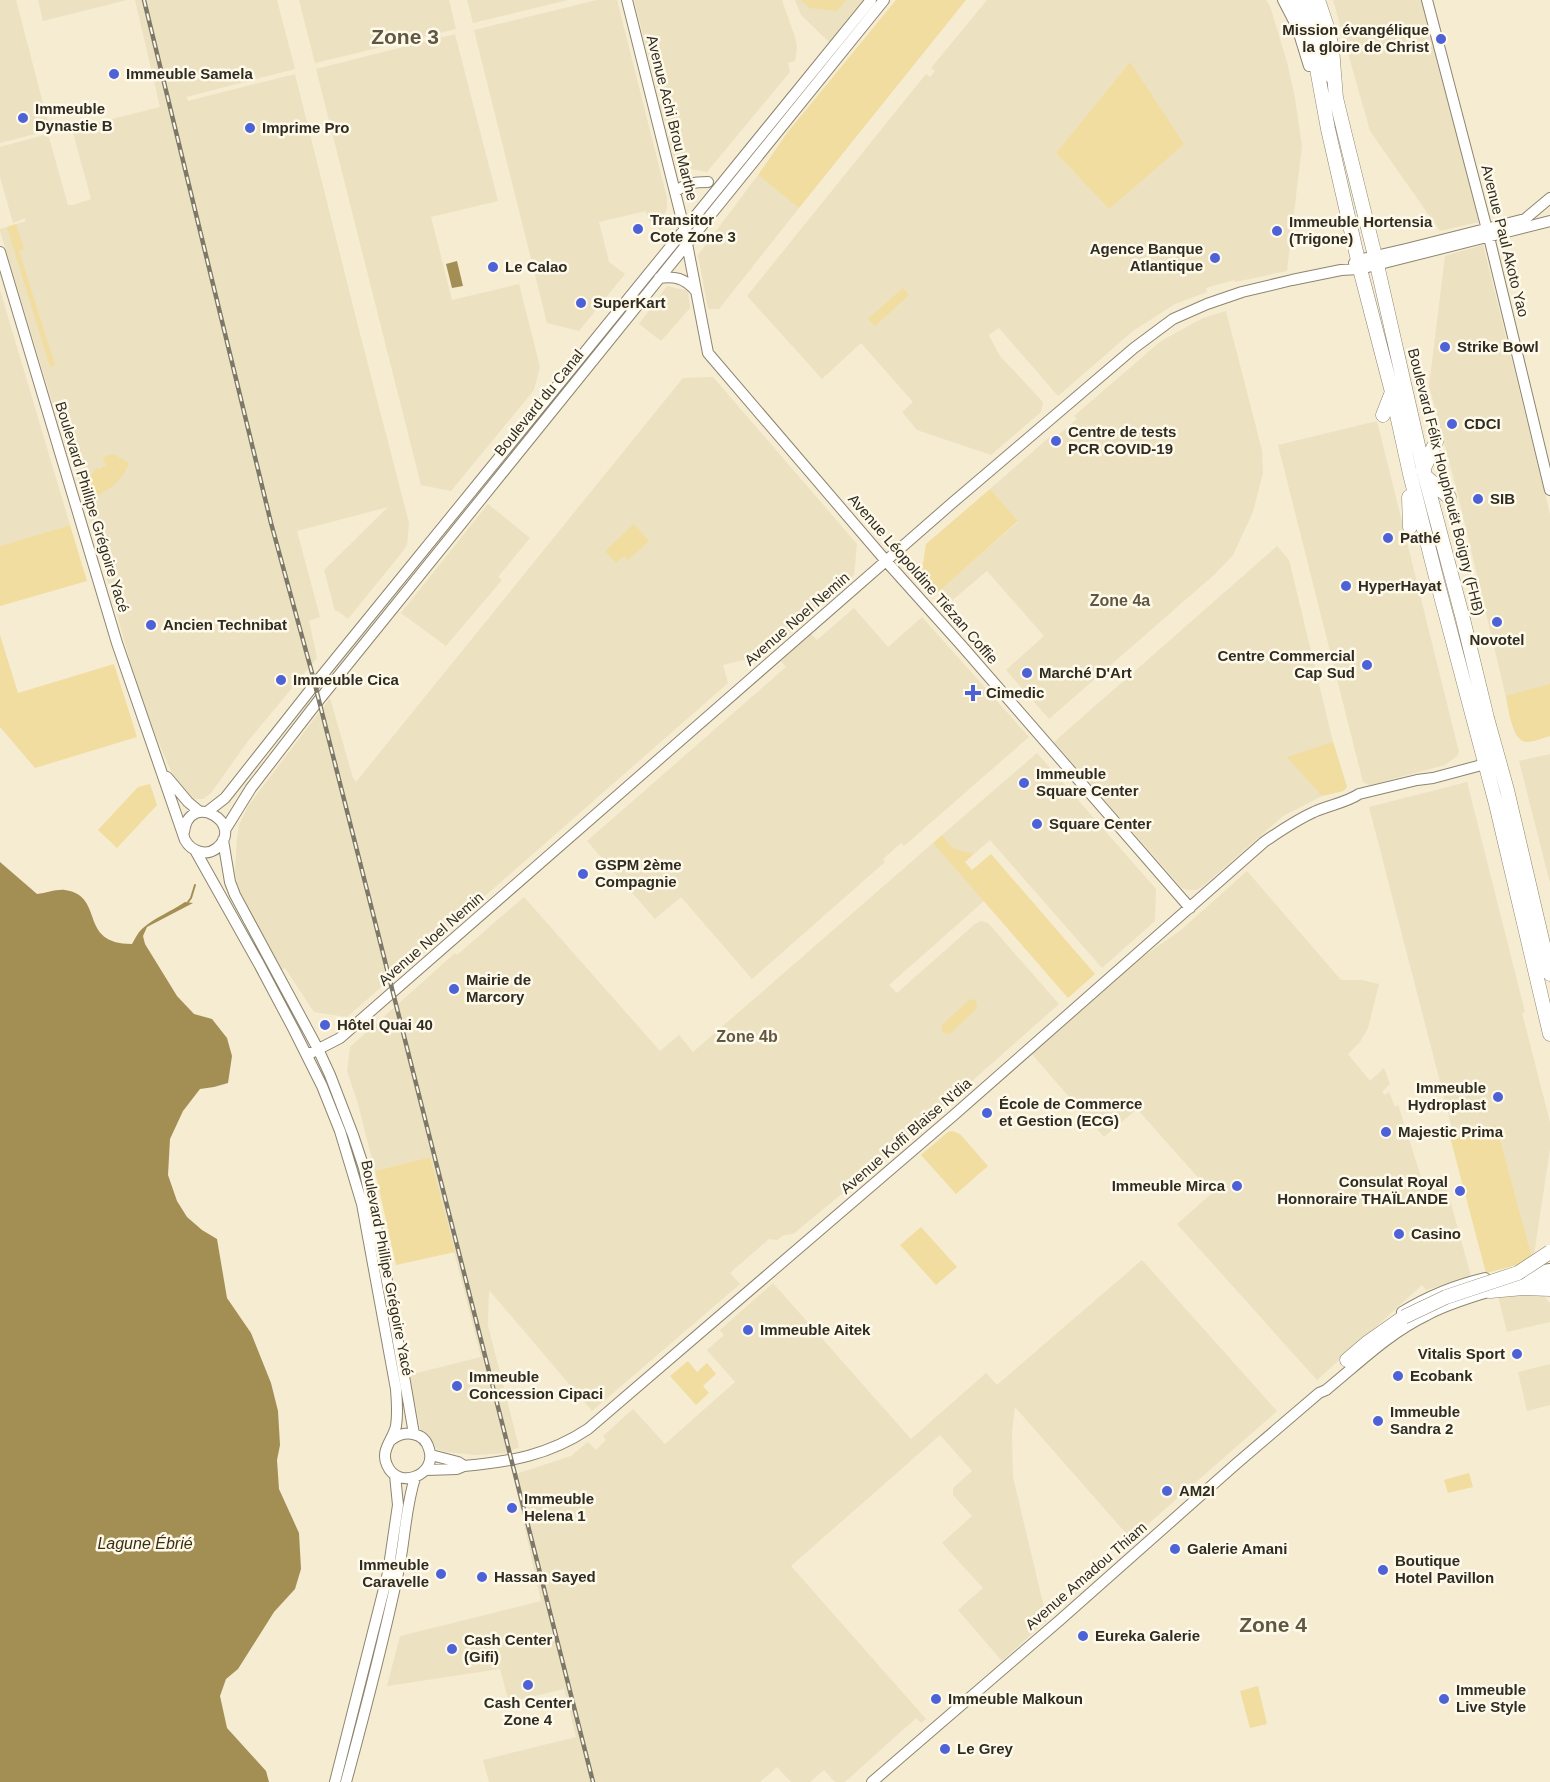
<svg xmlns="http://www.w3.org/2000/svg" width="1550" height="1782" font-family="Helvetica,sans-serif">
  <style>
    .built { fill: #ece1c0; fill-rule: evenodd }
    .green { fill: #f2dda0 }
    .water { fill: #a38f54 }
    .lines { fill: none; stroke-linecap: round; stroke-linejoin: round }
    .stream { stroke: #a38f54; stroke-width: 2 }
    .secondary-casing { stroke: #8d856e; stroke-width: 12 }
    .primary-casing { stroke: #8d856e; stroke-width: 14 }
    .highway-casing { stroke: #8d856e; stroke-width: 15 }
    .secondary { stroke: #fff; stroke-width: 10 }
    .primary { stroke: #fff; stroke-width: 12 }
    .highway { stroke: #fff; stroke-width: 14 }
    .rail-casing { stroke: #7d7867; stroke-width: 4.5 }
    .rail { stroke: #fff9ea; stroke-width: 2; stroke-dasharray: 7; stroke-linecap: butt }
    .highway-bridge-casing { stroke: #8d856e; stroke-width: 15; stroke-linecap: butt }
    .highway-bridge { stroke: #fff; stroke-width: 14 }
    .poi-dot { fill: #4d62d7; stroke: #fff9ea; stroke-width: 2 }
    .labels { text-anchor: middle; stroke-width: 5; stroke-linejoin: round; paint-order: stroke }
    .poi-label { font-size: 15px; font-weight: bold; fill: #2f2c22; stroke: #fff9ea; text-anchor: start }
    .street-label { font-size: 15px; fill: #2f2c22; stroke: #fff9ea }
    .neighbourhood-label { font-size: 16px; font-weight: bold; fill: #5f5742; stroke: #fff9ea }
    .water-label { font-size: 16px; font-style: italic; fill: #382f13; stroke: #fff9ea }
    .district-label { font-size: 21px; font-weight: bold; fill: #5f5742; stroke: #fff9ea }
  </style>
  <rect width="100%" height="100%" fill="#f5ecd2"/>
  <path class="built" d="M0,0h16l34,130 -50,13z
    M38,0h89l-84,21z
    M135,0h142l18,69 -109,28 2,4 107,-27 64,256 50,193 -2,22 -4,6 -55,68 -10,-8h-3l-11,-41 64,-63 -91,24 23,86 -11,4 8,37 -69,83 -37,52 -8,6h-11l-18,-21 -16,-37 -18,-44 -58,-208 -18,-48 -64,-210v-2l26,-8 -1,-3 -12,5 -13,-46v-30l48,-13 20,71h5l18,-6 -19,-70 88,-22z
    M299,0h150l7,29 -141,34z
    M467,0h101l-95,23z
    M597,0h20l50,198v9l-6,23 -13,-11 -2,-8 -47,11 10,40 16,12 -46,57 -32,-8 -73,-293z
    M634,0h148l13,37 2,10 -2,14 -7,2 2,9 -83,100 -31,-6 -8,-28 8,-3 -5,-16 -7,2 -5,-17 6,-2 -3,-9h-4z
    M795,0h70l-35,43 -29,-28z
    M987,0h279l4,6 17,56 8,36 7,48 -15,125 -52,11 -1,-2 -25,7 -3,1 1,4 -32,12 -42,27 -75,65 -59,-68 -9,6 -1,2 11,20 43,46 -2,10 -50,43 -74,-25 -15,-18 11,-10 -52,-59 -39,36 -75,-83 179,-222 4,3 5,-6 -4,-3zM1130,62l-21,147 -53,-56z
    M1333,0h90l56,222 -39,9 -70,-100z
    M455,34l43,167 -67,16 21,83 67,-16 21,83 -6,23 -83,101 -30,-6 -105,-416z
    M758,175l41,33 -80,101h-11l-10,-54z
    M1483,245l67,269v222l-24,6 -9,-6 -3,-5 -57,-240 -28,-105 16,-130z
    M667,286l21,5 2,17 -29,33 -22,-17z
    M0,290l70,235 -70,21z
    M1226,311l36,139 1,23 -10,39 -20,43 -18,19 -166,145 -43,-49 38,-34 -57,-65 -37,31 -10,-12 78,-68 -28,-33 63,-55 3,3 21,-18 -3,-3 87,-75 42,-23z
    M713,377l144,167 -3,31 -93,81 -38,9 5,18 -315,276 -3,-3 -12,10 -11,16 -40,35 -33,-5 -29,-44 -4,2 -43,-81 -3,-18 2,-33 2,-13 9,-19 82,-108 23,80 3,4 327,-404z
    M1377,421l82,331 -2,4 -12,9 -75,20 -7,-3 -85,-337z
    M488,504l42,34 -32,39 4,3 -56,66 -45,-33z
    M1277,546l12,14 44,182 14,45 -4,4 -21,5 -39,20 -81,71 -7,3h-7l-6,-2 -128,-146z
    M854,608l34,39 34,-30 107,120 -125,109 -3,-3 -18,16 2,3 -133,117 -71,-82 -26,22 -68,-78 199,-174 -5,-6 30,-27 6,6z
    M1037,753l119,136 -1,32 -53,47 -112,-128 -16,14 -21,-6 -11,-13z
    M1550,754v129l-31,-122z
    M1467,782l58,230 -3,1 28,109v27l-17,112 -37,-135 -42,10 -85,-329z
    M933,843l51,58 -95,84 8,8 78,-69 6,-3 7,2 71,81 -175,155 -91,75 -9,1 -7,5 -8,-1 -39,34 10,11 -148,127 -103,-121 -1,36 31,121 -13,6 -30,2 -29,-3 -10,-3 -16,-18 -12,-56 72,-18 -51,-200 -55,14 -17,-67 -11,-33 3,-24 105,-94 2,2 67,-58 136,154 19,-16 14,17z
    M1247,871l94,109h21l17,4 -11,44 -8,14 -12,12 22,27 14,-13 6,16 -8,8 3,3 4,-3 6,15 3,-2 24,75 21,-5 28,101 -45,14 -4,-5 -105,95 -140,-156 34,-30 -8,-11 -66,-74 -33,28 -74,-85 94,-82 57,-40z
    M1142,1260l135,151 -146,128 -116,-132 -3,25 1,45 34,143 -45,41 -44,-51 25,-22 -41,-45 30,-27 -19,-21v-7l19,-17 -32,-36 -149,131 135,153 -5,4 -5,-5 -71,64h-10l-11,-12 -14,12h-19l-14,-15 -17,15h-271l-6,-22 93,-23 -12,-48 -55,13 -9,-33 -113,17 13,-50 141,-35 -28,-126 58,-19 17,-14 8,8 10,-10 -3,-4 30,-27 32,35 70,-62 -28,-32 17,-15 -4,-5 53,-47 138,156 75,-66 11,12z
    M1538,1289l12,14v19l-43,10 -9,-36z
    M1550,1364v41l-23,6 -9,-39z"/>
  <path class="green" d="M800,0h46l-9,11 -27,-3z
    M896,0h70l-167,208 -41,-33 29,-42z
    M1130,62l54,82 -75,65 -53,-56z
    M16,224l8,25 -5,2 36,114 -5,2 -43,-140z
    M903,288l6,7 -34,31 -7,-7z
    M113,454l16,9c-6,16 -25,36 -44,32l-3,-6 15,-22 1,2 8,-3 -3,-9z
    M990,489l28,32 -82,73 -15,-17 5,-33z
    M634,524l15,17 -21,19 -4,-4 -8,7 -11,-12z
    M70,525l17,56 -87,25v-60z
    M0,635l18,58 96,-29 23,73 -102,31 -35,-41z
    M1550,684v52c-7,2 -16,6 -23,6 -15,0 -19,-35 -21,-46z
    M1333,742l14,45 -4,4 -21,5 -35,-39z
    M150,784l7,21 -40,43 -19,-18 40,-43z
    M942,835l11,13 21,6 -9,8 7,8 19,-16 104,120 -27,24 -135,-155z
    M969,1000c6,-2 10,3 7,9l-26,25 -8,-2v-7z
    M1496,1125l37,136 -47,12 -36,-136z
    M952,1131l8,3 28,32 -32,28 -35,-39 27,-23z
    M430,1157l25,95 -59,13 -21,-94z
    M921,1227l36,40 -21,18 -36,-40z
    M688,1361l9,11 10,-9 9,11 -13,12 6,7 -13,12 -26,-29z
    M1469,1473l4,14 -25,6 -4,-13z
    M1258,1686l9,38 -17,4 -10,-37z"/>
  <path class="water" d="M457,261l6,25 -11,2 -6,-24z
    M0,862l37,32c10,-1 19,-5 28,-4 41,6 12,54 67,54 3,-5 6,-12 11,-16 11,-10 29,-17 42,-26l8,1 -46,24 -4,9 2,8 32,52 17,18 18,5 15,19 5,18 -4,27 -14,4 -14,2 -17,22 -13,28 -2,36 9,26 10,16 15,13 15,9 10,59 24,35 20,50 7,28 2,34 -3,15 2,29 20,44 2,36 -6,20 -21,23 -36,57 -12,10 -6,17 7,32 39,43 3,11h-269z"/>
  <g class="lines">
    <path class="stream" d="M188,902l3,-4 4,-13"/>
    <defs>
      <path id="secondary" d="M627,0l57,228 24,125 178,208 76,85 228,262
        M1283,0l14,27 12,39
        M1427,0l62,237 61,253
        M675,192c11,-9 20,-10 33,-10
        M0,252l117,391 68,197c6,11 21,17 32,8 29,-25 -28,-58 -33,-16
        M1354,263l4,-3 48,-11 119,-30 25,-21
        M659,278c16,-2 25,0 36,12
        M167,777l21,25 12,10
        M207,812l18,-14 90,-114 556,-684
        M225,830l26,-42 68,-88 565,-700
        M223,840l7,42 5,13 83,154 12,26 23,60 11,33 8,38 19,95 23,133
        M195,850l64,114 35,66 28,56 18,45 22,73 34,185c1,12 2,25 0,37 -3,14 -16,24 -9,39 11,26 51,10 42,-16 -5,-18 -25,-19 -38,-9
        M307,1055l33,-17 611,-534 183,-156 39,-29 34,-15 35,-12 50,-12 49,-10 19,-1 190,-48
        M1518,1274l32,-5
        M1514,1284l36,-6
        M1402,1312c26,-16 53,-27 83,-34
        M431,1455l27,7 6,4
        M426,1470l31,-1 7,-3c46,-4 85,-11 124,-37l366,-314 310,-273c16,-11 32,-22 50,-30 14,-7 32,-9 45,-18l58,-14 16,-2 60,-16
        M335,1782l53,-209 10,-68 -3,-30
        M346,1782c19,-70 37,-139 52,-209 7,-32 7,-64 17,-95
        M872,1782l188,-162 176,-156 83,-71 7,-3c32,-26 63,-57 101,-75 22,-12 46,-18 70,-26"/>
      <path id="primary" d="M1306,0l17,47 8,30"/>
      <path id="highway" d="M1294,0l13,35 10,34 11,60 32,140 32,123 18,82 27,107 59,223 54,230
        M1318,0l9,27 5,21 4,50 9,37 30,121 50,220 38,143 24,99 20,72 43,184
        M1383,415l9,-23
        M1423,470l13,-28
        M1426,477l23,20
        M1409,497l1,30
        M1490,1291l33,-3 27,1
        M1347,1360l20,-17 37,-26"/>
    </defs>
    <use href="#secondary" class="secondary-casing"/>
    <use href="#primary" class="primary-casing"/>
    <use href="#highway" class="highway-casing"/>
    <use href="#secondary" class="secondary"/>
    <use href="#primary" class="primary"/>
    <use href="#highway" class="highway"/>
    <defs>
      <path id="rail" d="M144,0l127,523 41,150 281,1109"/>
    </defs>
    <use href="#rail" class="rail-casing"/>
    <use href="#rail" class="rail"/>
    <defs>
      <path id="highway-bridge" d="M1404,1317l42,-20 72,-24 32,-21"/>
    </defs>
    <use href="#highway-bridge" class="highway-bridge-casing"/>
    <use href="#highway-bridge" class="highway-bridge"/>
  </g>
  <g class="poi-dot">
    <circle cx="1441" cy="39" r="6"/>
    <circle cx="114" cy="74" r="6"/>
    <circle cx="23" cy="118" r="6"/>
    <circle cx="250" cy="128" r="6"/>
    <circle cx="638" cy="229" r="6"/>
    <circle cx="1277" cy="231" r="6"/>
    <circle cx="1215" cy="258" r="6"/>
    <circle cx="493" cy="267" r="6"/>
    <circle cx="581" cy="303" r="6"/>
    <circle cx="1445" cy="347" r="6"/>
    <circle cx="1452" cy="424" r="6"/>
    <circle cx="1056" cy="441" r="6"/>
    <circle cx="1478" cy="499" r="6"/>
    <circle cx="1388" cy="538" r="6"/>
    <circle cx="1346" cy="586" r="6"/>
    <circle cx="1497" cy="622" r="6"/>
    <circle cx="151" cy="625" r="6"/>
    <circle cx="1367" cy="665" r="6"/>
    <circle cx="1027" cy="673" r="6"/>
    <circle cx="281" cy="680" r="6"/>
    <path d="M970 684h6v6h6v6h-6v6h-6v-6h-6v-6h6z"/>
    <circle cx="1024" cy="783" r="6"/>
    <circle cx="1037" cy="824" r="6"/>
    <circle cx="583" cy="874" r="6"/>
    <circle cx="454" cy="989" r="6"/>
    <circle cx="325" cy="1025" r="6"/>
    <circle cx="1498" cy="1097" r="6"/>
    <circle cx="987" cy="1113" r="6"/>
    <circle cx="1386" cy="1132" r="6"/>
    <circle cx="1237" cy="1186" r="6"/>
    <circle cx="1460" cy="1191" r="6"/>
    <circle cx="1399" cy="1234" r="6"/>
    <circle cx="748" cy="1330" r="6"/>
    <circle cx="1517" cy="1354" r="6"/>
    <circle cx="1398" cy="1376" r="6"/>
    <circle cx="457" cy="1386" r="6"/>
    <circle cx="1378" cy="1421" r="6"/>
    <circle cx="1167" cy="1491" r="6"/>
    <circle cx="512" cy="1508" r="6"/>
    <circle cx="1175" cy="1549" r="6"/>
    <circle cx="1383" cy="1570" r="6"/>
    <circle cx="441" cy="1574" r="6"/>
    <circle cx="482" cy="1577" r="6"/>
    <circle cx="1083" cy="1636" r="6"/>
    <circle cx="452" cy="1649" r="6"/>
    <circle cx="528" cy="1685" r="6"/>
    <circle cx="936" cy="1699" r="6"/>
    <circle cx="1444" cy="1699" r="6"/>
    <circle cx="945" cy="1749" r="6"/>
  </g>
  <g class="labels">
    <g class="poi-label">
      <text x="1429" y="35" text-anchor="end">Mission évangélique<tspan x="1429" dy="17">la gloire de Christ</tspan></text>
      <text x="126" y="79">Immeuble Samela</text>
      <text x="35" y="114">Immeuble<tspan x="35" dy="17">Dynastie B</tspan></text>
      <text x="262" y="133">Imprime Pro</text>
      <text x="650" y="225">Transitor<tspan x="650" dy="17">Cote Zone 3</tspan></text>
      <text x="1289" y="227">Immeuble Hortensia<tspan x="1289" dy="17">(Trigone)</tspan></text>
      <text x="1203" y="254" text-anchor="end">Agence Banque<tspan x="1203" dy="17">Atlantique</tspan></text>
      <text x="505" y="272">Le Calao</text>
      <text x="593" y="308">SuperKart</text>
      <text x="1457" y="352">Strike Bowl</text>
      <text x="1464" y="429">CDCI</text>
      <text x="1068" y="437">Centre de tests<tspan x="1068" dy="17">PCR COVID-19</tspan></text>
      <text x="1490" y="504">SIB</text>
      <text x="1400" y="543">Pathé</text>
      <text x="1358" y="591">HyperHayat</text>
      <text x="163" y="630">Ancien Technibat</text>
      <text x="1497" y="645" text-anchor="middle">Novotel</text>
      <text x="1355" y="661" text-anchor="end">Centre Commercial<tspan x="1355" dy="17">Cap Sud</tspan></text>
      <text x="1039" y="678">Marché D'Art</text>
      <text x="293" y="685">Immeuble Cica</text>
      <text x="986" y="698">Cimedic</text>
      <text x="1036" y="779">Immeuble<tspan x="1036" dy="17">Square Center</tspan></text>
      <text x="1049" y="829">Square Center</text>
      <text x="595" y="870">GSPM 2ème<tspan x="595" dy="17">Compagnie</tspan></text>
      <text x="466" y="985">Mairie de<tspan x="466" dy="17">Marcory</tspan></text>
      <text x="337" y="1030">Hôtel Quai 40</text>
      <text x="1486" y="1093" text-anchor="end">Immeuble<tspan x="1486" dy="17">Hydroplast</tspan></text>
      <text x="999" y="1109">École de Commerce<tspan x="999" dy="17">et Gestion (ECG)</tspan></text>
      <text x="1398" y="1137">Majestic Prima</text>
      <text x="1448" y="1187" text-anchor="end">Consulat Royal<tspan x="1448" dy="17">Honnoraire THAÏLANDE</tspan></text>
      <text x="1225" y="1191" text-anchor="end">Immeuble Mirca</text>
      <text x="1411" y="1239">Casino</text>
      <text x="760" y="1335">Immeuble Aitek</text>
      <text x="1505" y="1359" text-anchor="end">Vitalis Sport</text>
      <text x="1410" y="1381">Ecobank</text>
      <text x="469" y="1382">Immeuble<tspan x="469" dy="17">Concession Cipaci</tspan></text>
      <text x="1390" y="1417">Immeuble<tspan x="1390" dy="17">Sandra 2</tspan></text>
      <text x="1179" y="1496">AM2I</text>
      <text x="524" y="1504">Immeuble<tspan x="524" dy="17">Helena 1</tspan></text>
      <text x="1187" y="1554">Galerie Amani</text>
      <text x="1395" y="1566">Boutique<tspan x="1395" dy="17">Hotel Pavillon</tspan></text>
      <text x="429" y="1570" text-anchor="end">Immeuble<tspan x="429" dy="17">Caravelle</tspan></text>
      <text x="494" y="1582">Hassan Sayed</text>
      <text x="1095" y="1641">Eureka Galerie</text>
      <text x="464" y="1645">Cash Center<tspan x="464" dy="17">(Gifi)</tspan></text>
      <text x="1456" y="1695">Immeuble<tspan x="1456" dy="17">Live Style</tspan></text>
      <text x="948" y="1704">Immeuble Malkoun</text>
      <text x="528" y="1708" text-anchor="middle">Cash Center<tspan x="528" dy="17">Zone 4</tspan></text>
      <text x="957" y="1754">Le Grey</text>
    </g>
    <g class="street-label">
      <text transform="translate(672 118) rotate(76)" y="5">Avenue Achi Brou Marthe</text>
      <text transform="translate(1505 241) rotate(76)" y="5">Avenue Paul Akoto Yao</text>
      <text transform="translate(539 403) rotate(-51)" y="5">Boulevard du Canal</text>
      <text transform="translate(1446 482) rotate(76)" y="5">Boulevard Félix Houphouët Boigny (FHB)</text>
      <text transform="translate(92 507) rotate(73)" y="5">Boulevard Phillipe Grégoire Yacé</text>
      <text transform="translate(923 579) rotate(49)" y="5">Avenue Léopoldine Tiézan Coffie</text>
      <text transform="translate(797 619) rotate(-41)" y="5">Avenue Noel Nemin</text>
      <text transform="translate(431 939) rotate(-41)" y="5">Avenue Noel Nemin</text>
      <text transform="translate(906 1136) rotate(-41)" y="5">Avenue Koffi Blaise N'dia</text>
      <text transform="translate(387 1268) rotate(79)" y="5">Boulevard Phillipe Grégoire Yacé</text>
      <text transform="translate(1086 1576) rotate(-41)" y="5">Avenue Amadou Thiam</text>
    </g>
    <g class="neighbourhood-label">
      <text x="1120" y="606">Zone 4a</text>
      <text x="747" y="1042">Zone 4b</text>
    </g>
    <g class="water-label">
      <text x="145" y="1549">Lagune Ébrié</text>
    </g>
    <g class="district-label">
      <text x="405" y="44">Zone 3</text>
      <text x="1273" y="1632">Zone 4</text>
    </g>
  </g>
</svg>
